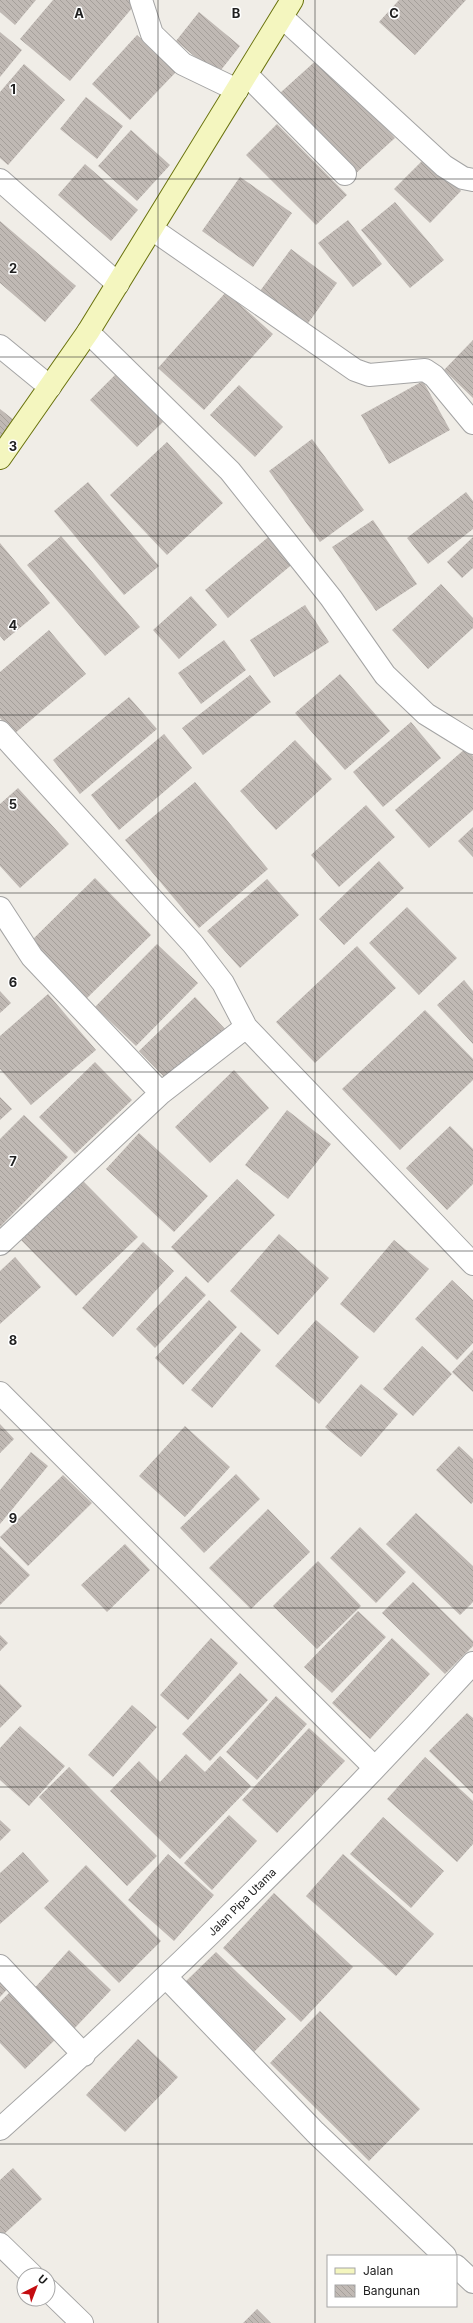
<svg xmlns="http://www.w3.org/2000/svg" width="473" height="2323" font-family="Inter,sans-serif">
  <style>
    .building { fill: url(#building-back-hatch) }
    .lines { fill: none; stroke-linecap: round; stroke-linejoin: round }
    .street-casing { stroke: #a4a4a4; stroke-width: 24 }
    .secondary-casing { stroke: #69720c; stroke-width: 24 }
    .street { stroke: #fff; stroke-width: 22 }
    .secondary { stroke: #f4f6bf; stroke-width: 22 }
    .grid { fill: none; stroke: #202020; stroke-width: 1; stroke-opacity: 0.55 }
    .labels { text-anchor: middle; stroke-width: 3; stroke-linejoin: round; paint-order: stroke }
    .street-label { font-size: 11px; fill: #202020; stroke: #fff }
    .grid-label { font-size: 13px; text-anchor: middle; font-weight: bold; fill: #202020; stroke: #fff; stroke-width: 3; stroke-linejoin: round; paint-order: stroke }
  </style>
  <defs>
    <pattern id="building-back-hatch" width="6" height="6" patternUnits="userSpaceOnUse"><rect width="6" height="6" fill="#c0b9b4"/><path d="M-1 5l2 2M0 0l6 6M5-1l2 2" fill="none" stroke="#a59f9a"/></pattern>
  </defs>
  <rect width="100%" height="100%" fill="#f0ede7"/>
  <path class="building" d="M0,0h36l-21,25 -15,-13z
    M53,0h86l-69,81 -50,-42z
    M399,0h67l-51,55 -36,-33z
    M199,12l41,34 -23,29 -41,-34z
    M0,32l22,18 -22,27z
    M137,35l39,37 -46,48 -38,-36z
    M321,56l74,82 -41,37 -74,-82z
    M24,64l41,36 -57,65 -8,-7v-66z
    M86,97l37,29 -26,33 -37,-30z
    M277,124l70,71 -31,30 -70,-70z
    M131,130l39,35 -33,36 -39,-35z
    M426,157l35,34 -31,32 -36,-34z
    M85,164l53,46 -27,31 -53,-46z
    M240,177l52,36 -39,54 -51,-36z
    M395,202l49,58 -34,28 -49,-58z
    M348,220l34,44 -29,23 -35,-44z
    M0,221l76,65 -31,36 -45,-39z
    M291,249l46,34 -31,43 -46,-35z
    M226,292l47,42 -69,76 -46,-42z
    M473,340v58l-29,-28z
    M116,374l47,48 -26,25 -47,-47z
    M423,381l27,49 -61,34 -28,-49z
    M239,385l44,42 -28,30 -45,-42z
    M0,409l19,15 -19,24z
    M312,439l52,71 -44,32 -51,-71z
    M167,442l56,61 -56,52 -57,-60z
    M88,482l71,84 -35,29 -70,-84z
    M466,492l7,9v28l-45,35 -21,-26z
    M373,520l44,64 -41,27 -44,-64z
    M272,534l23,28 -67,56 -23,-28z
    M61,536l79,91 -35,29 -78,-91z
    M473,537v31l-11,10 -15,-16z
    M0,543l50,60 -46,38 -4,-5z
    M441,584l32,34v10l-45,41 -36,-39z
    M191,596l26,29 -38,34 -26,-29z
    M305,605l24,37 -55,35 -24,-37z
    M49,630l37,44 -72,60 -14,-16v-46z
    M224,640l22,30 -45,34 -23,-31z
    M340,674l50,57 -45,39 -50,-57z
    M250,675l21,27 -68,53 -21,-27z
    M129,697l28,32 -77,65 -27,-34z
    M411,722l30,36 -58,49 -30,-35z
    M164,734l28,34 -73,62 -28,-35z
    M295,740l37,39 -56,51 -36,-39z
    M466,748l7,8v54l-44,38 -34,-38z
    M195,782l73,87 -69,59 -74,-88z
    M18,788l51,56 -49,44 -20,-22v-62z
    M366,805l29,32 -56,50 -28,-32z
    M473,827v30l-15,-16z
    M379,861l25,27 -60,57 -25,-26z
    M95,878l56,57 -68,67 -56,-57z
    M267,879l32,36 -59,53 -33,-37z
    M407,907l50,51 -38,37 -50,-52z
    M157,944l41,39 -62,63 -41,-39z
    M357,946l39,42 -81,75 -39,-41z
    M464,980l9,11v53l-36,-39z
    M0,991l11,12 -11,10z
    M48,994l48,56 -65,55 -31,-36v-33z
    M195,997l31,33 -55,54 -32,-33z
    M425,1010l48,49v21l-73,70 -58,-61z
    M95,1062l37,38 -57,54 -36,-37z
    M234,1070l35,38 -59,55 -35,-36z
    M0,1097l12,12 -12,11z
    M287,1110l44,34 -43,55 -43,-34z
    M24,1115l44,42 -68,70v-88z
    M450,1126l23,23v35l-26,26 -41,-42z
    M139,1133l69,63 -34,36 -68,-63z
    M237,1179l38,36 -67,68 -37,-36z
    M82,1180l56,57 -62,59 -55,-56z
    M279,1234l50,44 -51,57 -48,-44z
    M394,1240l35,29 -55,64 -34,-29z
    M143,1242l31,29 -61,66 -31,-29z
    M15,1257l26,30 -41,37v-53z
    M186,1276l20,19 -51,53 -19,-19z
    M452,1280l21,20v43l-16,17 -42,-41z
    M209,1300l28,27 -54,58 -28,-27z
    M316,1320l43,37 -40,47 -44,-38z
    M241,1332l20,18 -49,58 -21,-18z
    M422,1346l30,28 -39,42 -30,-27z
    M473,1350v42l-21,-20z
    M361,1384l37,30 -37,43 -36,-30z
    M0,1424l14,15 -14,14z
    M185,1426l45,41 -45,50 -46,-41z
    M459,1446l14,13v43l-2,2 -35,-34z
    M31,1452l17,14 -48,58v-34z
    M236,1474l24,25 -56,54 -24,-25z
    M63,1475l29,28 -64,63 -28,-29z
    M268,1509l42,43 -59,57 -42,-41z
    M416,1513l57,53v36l-13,13 -74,-71z
    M360,1527l46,45 -30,31 -46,-45z
    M125,1544l25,26 -43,42 -26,-27z
    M0,1546l30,29 -30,30z
    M318,1561l43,45 -44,43 -44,-43z
    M413,1582l60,59v5l-28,28 -63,-61z
    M358,1611l28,26 -54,56 -28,-26z
    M0,1635l8,8 -8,8z
    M211,1638l27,25 -50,57 -28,-25z
    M392,1638l38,36 -60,65 -38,-36z
    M240,1673l28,27 -58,61 -28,-27z
    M0,1684l22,22 -22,22z
    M276,1696l31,28 -50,56 -31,-28z
    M132,1705l25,22 -44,50 -25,-22z
    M467,1713l6,5v76l-44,-43z
    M20,1726l45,40 -36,40 -29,-26v-32z
    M309,1728l36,33 -68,72 -35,-33z
    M186,1754l19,18 15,-16 31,30 -71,73 -70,-68 29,-30 21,21z
    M425,1757l48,44v43l-16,18 -70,-63z
    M69,1767l88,89 -30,30 -88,-89z
    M229,1815l28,26 -45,49 -28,-27z
    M383,1817l61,54 -33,37 -61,-54z
    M0,1820l11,10 -11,11z
    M23,1852l26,29 -49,43v-51z
    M168,1854l46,41 -40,46 -46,-41z
    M343,1854l91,80 -38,42 -90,-80z
    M86,1865l75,76 -42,42 -75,-75z
    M274,1893l79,74 -52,55 -78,-74z
    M69,1950l42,40 -39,41 -41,-39z
    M216,1952l70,67 -32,33 -70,-69z
    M0,1974l11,11 -11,12z
    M15,1987l46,47 -36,35 -25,-26v-41z
    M320,2011l100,98 -51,52 -99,-98z
    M138,2039l40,38 -53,55 -39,-37z
    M13,2168l29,31 -40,37 -2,-2v-54z
    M257,2309l14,14h-28z"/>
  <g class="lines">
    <defs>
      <path id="street" d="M141,0l11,34 31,30 54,26
        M282,17l162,149 19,12 10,2
        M247,75l98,99
        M0,180l118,104
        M152,229l203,141 14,5 56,-5 9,6 39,47
        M88,332l142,139 101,127 54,77 41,39 47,29
        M0,346l50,41
        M0,732l193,212 30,39 23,44 227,237
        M0,908l32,49 129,136 85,-66
        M0,1244l161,-151
        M0,1393l375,375
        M0,1966l84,89
        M166,1977l149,155 130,124
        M0,2129c165,-147 324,-302 473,-466
        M0,2244l32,31
        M456,2266l17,16
        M48,2290l34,33"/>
      <path id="secondary" d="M0,458l88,-126 204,-332"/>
    </defs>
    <use href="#street" class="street-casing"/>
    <use href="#secondary" class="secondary-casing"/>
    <use href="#street" class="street"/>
    <use href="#secondary" class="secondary"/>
  </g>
  <path class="grid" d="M158,0v2323M315,0v2323M0,179h473M0,357h473M0,536h473M0,715h473M0,893h473M0,1072h473M0,1251h473M0,1430h473M0,1608h473M0,1787h473M0,1966h473M0,2144h473"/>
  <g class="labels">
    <g class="street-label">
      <text transform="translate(242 1902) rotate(-45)" y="4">Jalan Pipa Utama</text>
    </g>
  </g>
  <g class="grid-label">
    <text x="79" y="18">A</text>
    <text x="236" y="18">B</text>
    <text x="394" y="18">C</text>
    <text x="13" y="94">1</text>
    <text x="13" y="273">2</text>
    <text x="13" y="451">3</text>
    <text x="13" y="630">4</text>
    <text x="13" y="809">5</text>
    <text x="13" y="987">6</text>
    <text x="13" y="1166">7</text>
    <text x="13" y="1345">8</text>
    <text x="13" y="1523">9</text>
  </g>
  <rect x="327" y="2255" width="130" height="52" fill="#ffffff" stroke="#a6a6a6"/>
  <rect x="335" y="2268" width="20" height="6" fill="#f4f6bf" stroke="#a6a6a6"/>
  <text x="363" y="2275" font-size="12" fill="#202020">Jalan</text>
  <rect x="335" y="2285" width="20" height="12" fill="url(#building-back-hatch)" stroke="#a6a6a6"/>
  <text x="363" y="2295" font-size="12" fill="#202020">Bangunan</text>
  <g transform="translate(36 2287) rotate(42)"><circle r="19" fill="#ffffff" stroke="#a6a6a6"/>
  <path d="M0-3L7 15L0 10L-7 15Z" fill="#c40c10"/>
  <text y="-6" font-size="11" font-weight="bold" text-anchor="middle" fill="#202020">U</text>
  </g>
</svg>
